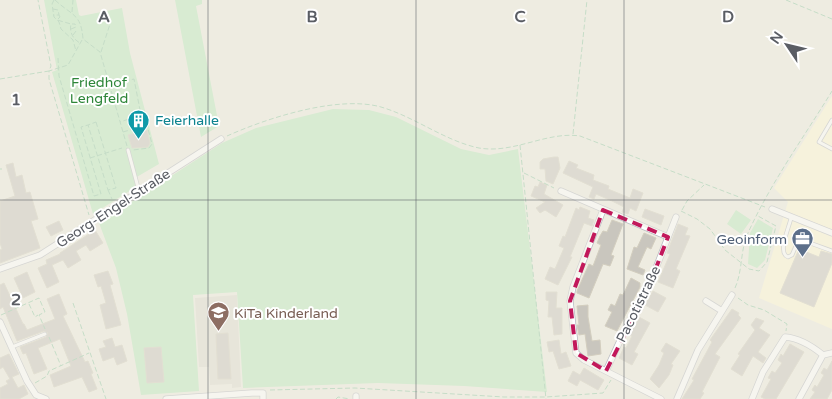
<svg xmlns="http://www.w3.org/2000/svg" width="832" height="399" font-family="'Varela Round',sans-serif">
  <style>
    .commercial { fill: #fff8d5 }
    .education { fill: #dedbd0 }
    .green { fill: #bce8bf }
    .building { fill: #c9c6be; stroke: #d3cebf }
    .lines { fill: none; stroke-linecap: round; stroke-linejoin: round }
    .service-casing { stroke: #b9bbc2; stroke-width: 4.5 }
    .minor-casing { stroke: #b9bbc2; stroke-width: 7 }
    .path { stroke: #94c9a7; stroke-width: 1; stroke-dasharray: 5 2.5; stroke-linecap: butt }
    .service { stroke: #fff; stroke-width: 3 }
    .minor { stroke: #fff; stroke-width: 5.5 }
    .marked { fill: none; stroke: #c2185b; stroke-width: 4; stroke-dasharray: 10 6; stroke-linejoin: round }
    .grid { fill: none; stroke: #5a5d64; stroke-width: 1; stroke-opacity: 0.55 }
    .labels { text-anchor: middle; stroke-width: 4; stroke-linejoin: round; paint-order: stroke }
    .park-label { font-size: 14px; fill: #2e8639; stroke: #fff }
    .culture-label { font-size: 14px; fill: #0d838f; stroke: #fff; text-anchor: start }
    .street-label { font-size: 14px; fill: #5a5d64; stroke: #fff }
    .service-label { font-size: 14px; fill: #4e5e75; stroke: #fff; text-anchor: end }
    .education-label { font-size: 14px; fill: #785e54; stroke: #fff; text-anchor: start }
    .grid-label { font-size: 16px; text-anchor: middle; font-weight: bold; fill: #5a5d64; stroke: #fff; stroke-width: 4; stroke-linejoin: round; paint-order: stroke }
  </style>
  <rect width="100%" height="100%" fill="#eeece1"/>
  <path class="commercial" d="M832,96v233l-73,-31 29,-96 -14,-14z"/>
  <path class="education" d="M237,295l4,92 -9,1v-4l-22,1 -1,-18h-10l-4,-69z"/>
  <path class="green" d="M44,0h32l3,15 2,1 41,-8 8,45 29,111 -24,14 1,9 -43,27 -41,-142 5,-2z
    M175,0h27v4l-6,2 23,120 -18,11z
    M333,109l36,1 27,7 65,32 28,6 29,-6 29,243 -83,-6 -86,-3 -135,5 -6,-96 -44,3 6,96 -58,4 -14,-81 -11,-46 -17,-45 123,-80 34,-15z
    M736,210l15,10 -10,14 -14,-10z
    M758,219l15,9 -8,32 -8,8 -9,-4 2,-31z"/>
  <path class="building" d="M147,130l3,13 -2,4 -16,1 -4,-13z
    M554,157h4l2,11 -7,16 -7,-3 -1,-12h-5v-7l3,-3z
    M569,161l9,4 -2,3 18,7 -1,5 16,6 -1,3 22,9 3,-9 10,4 -7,18 -6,-3 -2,6 -6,-2 2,-5 -12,-6 -16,-7 -2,5 -5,-2 4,-10 -30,-14z
    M13,163l3,14 6,-2 4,18 4,-1 8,27 -7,2 9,27 -40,15v-13l2,-1 -2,-6v-42l15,-5 -9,-31z
    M540,182l7,3 -3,9 19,11 -7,12 -11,-7 -5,3 -4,-5 9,-6 -14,-6 4,-10 3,1z
    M580,207l10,4 -2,7 6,2 -2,6 -8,-3 -14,34h2l-14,28 -13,-6 5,-12 5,2 9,-21 -5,-2 4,-10 2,1 11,-29 3,2z
    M645,209l19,7 -3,9 -19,-8z
    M612,220l11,4 -12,31 3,1 -4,10 -7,-2 -14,34 -12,-5v-2l12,-27 4,2 8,-21 -4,-2 3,-7 3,-5 4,1z
    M59,221l4,9 -12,6 -5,-9z
    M678,224l10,4 -3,7 5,1 -14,33 4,2 -7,17 -15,-6 12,-28 -3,-1z
    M95,230l8,13 -13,8 -4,-6 -10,6 5,9 -13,8 -5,-8 -11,5 7,17 -12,6 -9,-20 9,-4 -1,-4 14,-6v-1z
    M644,233l12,5 -5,11 -4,-2 -9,20 7,3 -2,5 -16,-6 7,-22 3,1z
    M799,249l20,8 2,-6 11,3v9l-18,44 -34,-14z
    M108,271l5,13 -3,1 11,40 -15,4 -6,-24 6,-2 -5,-17 -3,1 -4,-12z
    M27,272l8,20 -12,6 -9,-20z
    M631,278l9,5v4l-23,44 -12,-5 7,-14 -4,-2 3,-6 4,2 5,-12 3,1z
    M4,283l19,41h1l3,6 28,-11 -8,-20 12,-5 8,20 -4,2 22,46 3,-1 5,12 -2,1 6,15 -8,3 -7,-15 -28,10 -4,-12 21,-9 -11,-27 -22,9 9,21 -13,5 -8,-21 -3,1 -3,-7 26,-10 2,-4 -4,-2 -27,10 -14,-34 -3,2v-24z
    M653,291l13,7 -8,14 -13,-7z
    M546,292h11l-1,16h6v26l-8,1 -2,-18h-4l1,-16 -3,-1z
    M588,305v12l4,24 8,-1 1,14 -13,2 -3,-22 -6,1 -2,-10h2l-2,-19z
    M732,309l7,4 -1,2 3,3 -26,36 5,3 -18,35 2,1 -4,6h-18l12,-19 -2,-1 20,-37 -2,-2z
    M639,317l11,6 -16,29 4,2 -6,11 -13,-7 5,-11 2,1 6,-12 -3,-1z
    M756,318l8,3 -5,7 11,7 -12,17 8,6 -3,5 -10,-7 -11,20 -11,-7 9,-14 -2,-1 17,-24 -4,-5z
    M228,333l3,46h-13l-2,-45z
    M112,338l3,9 7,-2 5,16 -10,4 -3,-8 -11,4 -4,-12 7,-2 -3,-6z
    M559,340l2,14 5,-2 5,14 -12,3 -6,-18 -4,1 -2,-10z
    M666,343l14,8 -9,13 2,1 -4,10 -10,13 -9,-9 9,-14 5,-12 -3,-2z
    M790,344l14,8 -28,47h-11l-4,-2 10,-18 -3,-1 4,-7 3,2 7,-10 -4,-3 3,-6 2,2z
    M161,347l3,35 -17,1 -3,-35z
    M9,354l10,20 -7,3 6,11 6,-3 4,9 -9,5h-19v-11l8,-4 -2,-3 4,-2 -7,-12 -3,2v-11z
    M832,361v29l-5,9h-17l5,-7 -3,-2 1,-2 2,-3 2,2 7,-12 -3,-2 3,-5 3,2z
    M584,368l20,12 -6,10 -18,-10 -3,6 -9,-5 5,-10 7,4z"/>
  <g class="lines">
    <defs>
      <path id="service" d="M832,120l-13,22 13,7
        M128,150l11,41
        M791,218c-2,10 -14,35 -3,39l4,-2 7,-16 33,12
        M12,347l33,-13"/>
      <path id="minor" d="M561,191l107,46
        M772,209l60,24
        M603,210l-30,77 -3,14 6,52 8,7 77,39
        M0,269l40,-14 181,-116
        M706,301l16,10
        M0,322l27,59 9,14 10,4
        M823,355l9,-2
        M606,371l19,-41 22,-39 29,-74
        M356,396v3
        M166,399l86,-6h11v6
        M677,399l21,-49 34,-55
        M752,399l11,-27 22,-35c14,1 27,9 38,18l-24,44"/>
    </defs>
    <use href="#service" class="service-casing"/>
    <use href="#minor" class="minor-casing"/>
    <path class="path" d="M54,0l-2,4 2,13 5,5 2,7 12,11 3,11
      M55,0c17,16 26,13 28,39l17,13 27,94
      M786,0l46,19
      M53,9l5,1 1,5h-6
      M72,12l1,-12
      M59,15l1,2 -3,3 14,4c-2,8 2,15 9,19
      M71,29l5,-2 -1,-3h-3
      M73,35l3,-4 -1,-2
      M82,40l-14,25 -19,6v8l40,136
      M101,52l9,-28
      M58,58l1,18 35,120 7,-2 -20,-67 7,-2
      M0,79l49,-8 2,-5 -13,-66
      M110,85l24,-6 7,36 -21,7
      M96,122l20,66 -8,2 -20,-65z
      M123,132l24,-7 5,19 -3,4 -16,2
      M573,134l14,-134
      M227,136c40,-18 111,-41 154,-29 34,10 64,34 98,41 35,6 68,-17 101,-12l185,71
      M520,145l26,254
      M90,158l32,-10
      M0,169h2
      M524,173l30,15
      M108,190l4,9
      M682,210l5,-9 17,-16
      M681,211l16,8 13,10 15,21 24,19 10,2 8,-9 9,-36 -18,-10
      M735,288c8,-18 5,-38 13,-55 22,-49 56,-96 84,-142
      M738,298l10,7 16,5 23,14 -1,7
      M73,303l33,96
      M29,304l6,13 3,-2
      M1,315l38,-17 6,14 -6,3 6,14
      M49,337l12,29
      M35,383l12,-7 2,-5 40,-18
      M270,390l85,-2 149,9h42l57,-4 8,-13
      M336,399l2,-2 12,2"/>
    <use href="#service" class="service"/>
    <use href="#minor" class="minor"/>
  </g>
  <path d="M0 0H832V399H0ZM603,210l65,27 -21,54 -41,80 -30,-18 -6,-52z" fill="#eeece1" fill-opacity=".55" fill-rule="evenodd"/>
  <path class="marked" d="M603,210l65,27 -21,54 -41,80 -30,-18 -6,-52z"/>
  <path class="grid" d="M208,0v399M416,0v399M624,0v399M0,200h832"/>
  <defs>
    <symbol id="building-pin" viewBox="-11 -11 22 30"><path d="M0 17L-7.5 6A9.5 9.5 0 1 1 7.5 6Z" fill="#0f9aa8" stroke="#fff"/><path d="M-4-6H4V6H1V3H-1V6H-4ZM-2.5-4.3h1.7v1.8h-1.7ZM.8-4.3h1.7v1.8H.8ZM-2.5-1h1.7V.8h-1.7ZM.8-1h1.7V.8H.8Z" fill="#fff"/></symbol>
    <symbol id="office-pin" viewBox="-11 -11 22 30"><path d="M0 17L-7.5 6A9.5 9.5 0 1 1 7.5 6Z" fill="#5c6f8a" stroke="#fff"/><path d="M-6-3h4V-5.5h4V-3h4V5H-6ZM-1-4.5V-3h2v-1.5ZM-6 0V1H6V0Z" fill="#fff"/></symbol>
    <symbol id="school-pin" viewBox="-11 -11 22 30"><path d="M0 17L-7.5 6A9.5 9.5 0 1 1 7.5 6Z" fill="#8d6e63" stroke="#fff"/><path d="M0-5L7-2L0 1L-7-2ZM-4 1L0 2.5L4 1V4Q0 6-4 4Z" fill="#fff"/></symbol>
  </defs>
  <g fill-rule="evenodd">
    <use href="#building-pin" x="126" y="108" width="25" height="34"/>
    <use href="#office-pin" x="790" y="226" width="25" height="34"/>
    <use href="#school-pin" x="206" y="300" width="25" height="34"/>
  </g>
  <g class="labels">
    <g class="park-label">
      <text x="99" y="87">Friedhof<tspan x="99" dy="16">Lengfeld</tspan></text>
    </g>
    <g class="culture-label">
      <text x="155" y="125">Feierhalle</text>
    </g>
    <g class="street-label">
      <text transform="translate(113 208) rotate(-33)" y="5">Georg-Engel-Straße</text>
      <text transform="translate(638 304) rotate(-64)" y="5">Pacotistraße</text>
    </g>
    <g class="service-label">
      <text x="787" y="244">Geoinform</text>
    </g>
    <g class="education-label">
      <text x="234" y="318">KiTa Kinderland</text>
    </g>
  </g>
  <g class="grid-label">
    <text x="104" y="22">A</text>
    <text x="312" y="22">B</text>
    <text x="520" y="22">C</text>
    <text x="728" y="22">D</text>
    <text x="16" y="105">1</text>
    <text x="16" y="305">2</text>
  </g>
  <g transform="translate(787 45) rotate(305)" stroke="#ffffff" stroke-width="4" paint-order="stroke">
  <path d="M0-4L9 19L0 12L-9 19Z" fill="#5a5d64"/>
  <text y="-8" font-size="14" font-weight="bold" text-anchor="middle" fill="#5a5d64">N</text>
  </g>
</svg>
